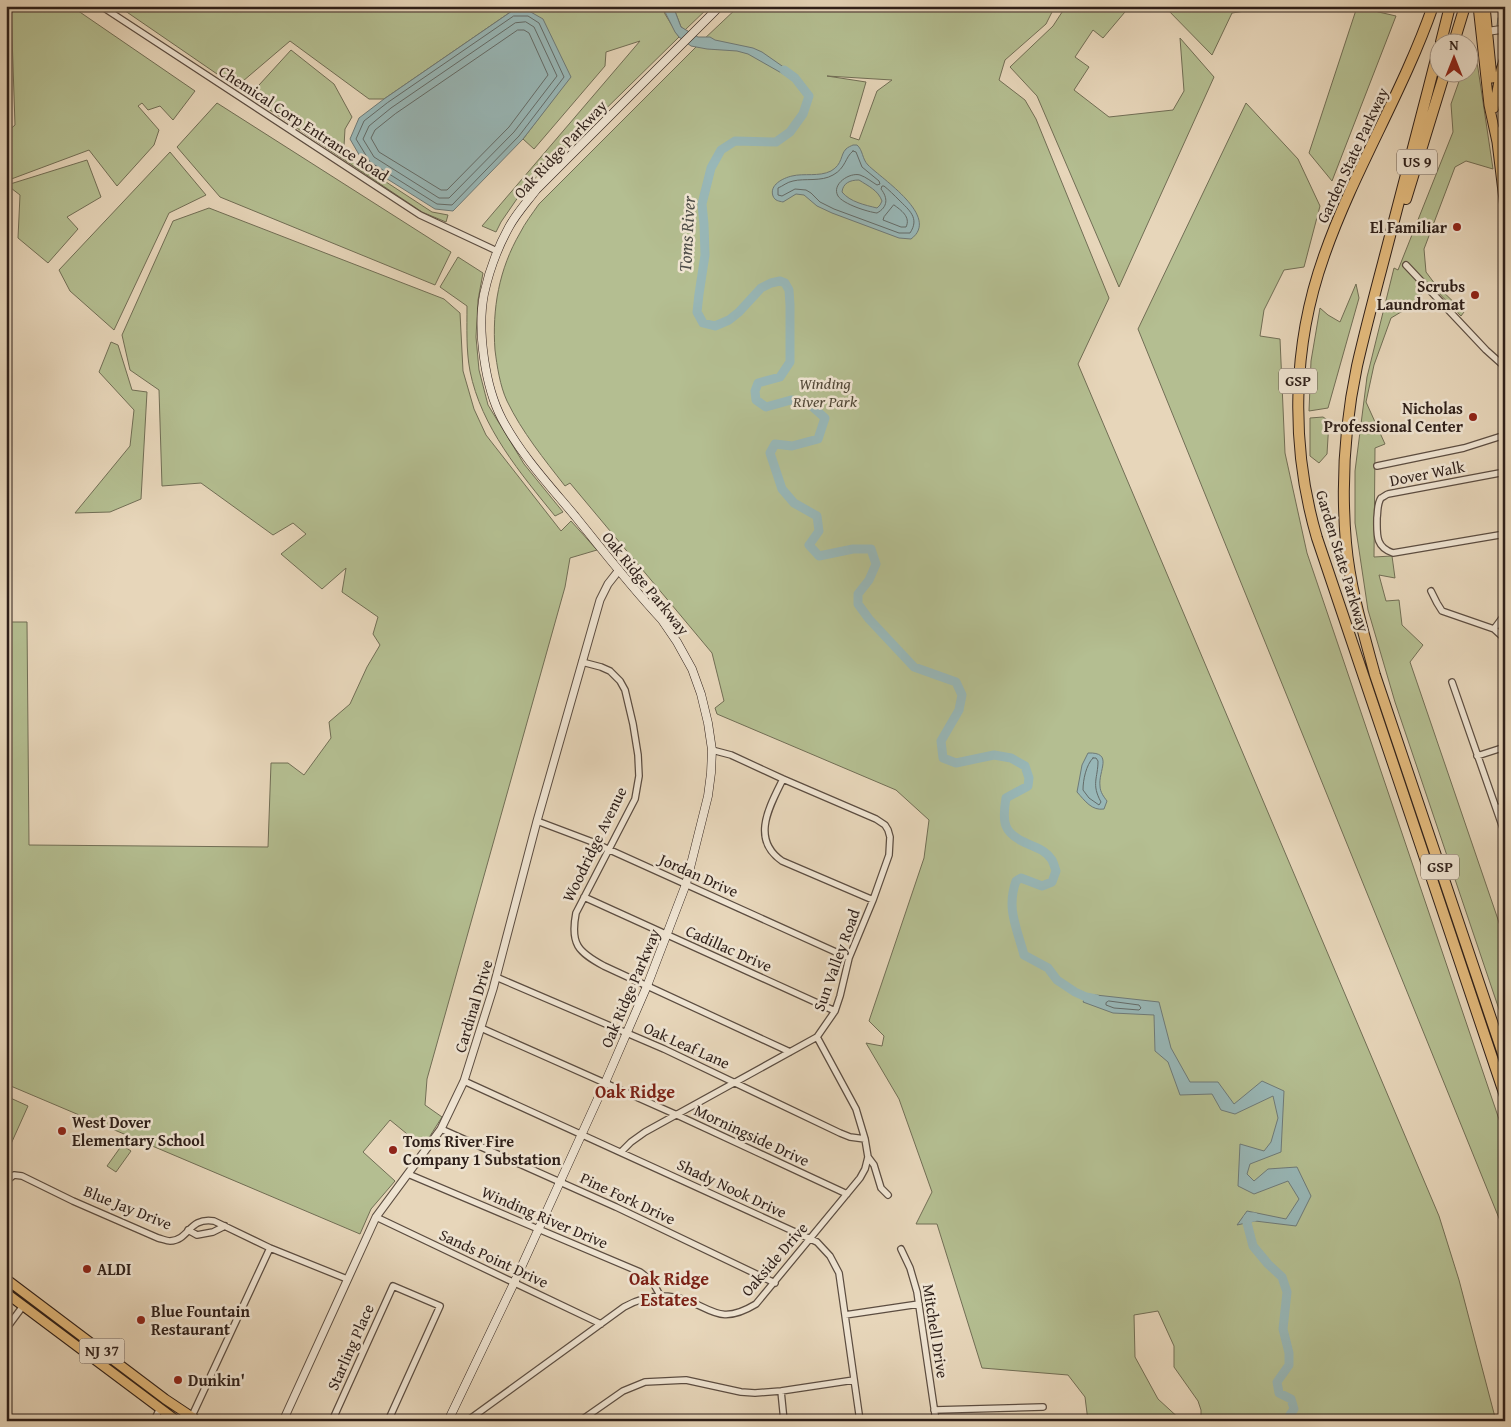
<svg xmlns="http://www.w3.org/2000/svg" width="1511" height="1427" font-family="'Gentium Book Plus',serif">
  <style>
    .green { fill: #b4be91; stroke: #716e55; fill-rule: evenodd }
    .water { fill: #98b7b7; stroke: #6e7a78; fill-rule: evenodd }
    .lines { fill: none; stroke-linecap: round; stroke-linejoin: round }
    .shore { stroke: #636b68; stroke-width: 1 }
    .stream { stroke: #6e7a78; stroke-width: 1 }
    .river { stroke: #98b7b7; stroke-width: 9 }
    .minor-casing { stroke: #5c4d41; stroke-width: 8 }
    .tertiary-casing { stroke: #5c4d41; stroke-width: 9 }
    .secondary-casing { stroke: #2e1f19; stroke-width: 9 }
    .primary-casing { stroke: #2e1f19; stroke-width: 11 }
    .trunk-casing { stroke: #2e1f19; stroke-width: 11 }
    .motorway-casing { stroke: #2e1f19; stroke-width: 12 }
    .minor { stroke: #efe4d2; stroke-width: 5.5 }
    .tertiary { stroke: #efe4d2; stroke-width: 7 }
    .secondary { stroke: #efe4d2; stroke-width: 8 }
    .primary { stroke: #e4bb7d; stroke-width: 9 }
    .trunk { stroke: #e4bb7d; stroke-width: 9 }
    .motorway { stroke: #e4bb7d; stroke-width: 10 }
    .poi-dot { fill: #8f2418; stroke: #efe4d2; stroke-width: 2 }
    .labels { text-anchor: middle; stroke-width: 5; stroke-linejoin: round; paint-order: stroke }
    .shield { fill: #efe4d2; stroke: #685a50; stroke-width: 1 }
    .shield-label { font-size: 15px; font-weight: bold; fill: #2e1f19 }
    .street-label { font-size: 16px; fill: #2e1f19; stroke: #efe4d2 }
    .poi-label { font-size: 16px; font-weight: bold; fill: #2e1f19; stroke: #efe4d2; text-anchor: start }
    .park-label { font-size: 16px; font-style: italic; fill: #504737; stroke: #efe4d2 }
    .water-label { font-size: 18px; font-style: italic; fill: #4e4d48; stroke: #efe4d2 }
    .neighbourhood-label { font-size: 18px; font-weight: bold; fill: #7a1f14; stroke: #efe4d2 }
  </style>
  <rect width="100%" height="100%" fill="#e7d6ba"/>
  <filter id="stains"><feTurbulence type="fractalNoise" baseFrequency=".004" numOctaves="4"/><feColorMatrix values="0 0 0 0 .2 0 0 0 0 .09 0 0 0 0 .02 0 0 0 .5 -.17"/></filter>
  <radialGradient id="worn" r=".72"><stop offset=".6" stop-color="#630" stop-opacity="0"/><stop offset="1" stop-color="#630" stop-opacity=".3"/></radialGradient>
  <path class="green" d="M11,6h60l124,85 -22,29 -13,-14 -12,4 -6,-7 -4,3 21,24 -5,15 -37,41 -28,-36 -83,31v-48l9,-8z
    M118,6h544l3,8 14,23 -156,153 -22,32 -5,10 -14,-6 158,-185 -34,11 -1,14 -71,83 -11,-10 47,-62 -58,-66 -128,88h-15l-79,-58 -54,46z
    M673,6h37l-25,24 -4,-3z
    M739,6h66l1,5 1,-5h248l-9,18 -41,36 -6,20 26,20 11,19 73,179 -31,66 361,852 20,64 37,141h-295v-11l-3,-9 -24,-34v-21l-16,-35 -24,4 1,42 23,42 24,22h-94l-3,-24 -17,-22 -86,-7 -45,-144h-21l16,-32 -33,-93 -33,-56 16,3 2,-10 -15,-15 55,-163 5,-38 -33,-30 -179,-76 -2,-6 9,-7 -12,-48 -142,-170 -5,3c-21,-27 -43,-54 -58,-85 -7,-15 -10,-35 -12,-51 -3,-41 4,-81 25,-117 5,-10 12,-19 19,-29l163,-163zM827,76l65,4 -15,11 -18,49 -9,-3 16,-55z
    M1066,6h64l-27,32 -10,-8 -18,27 14,10 -15,23 35,27 64,-7 11,-19 -4,-53 34,39 -95,210 -82,-191 -27,-29 43,-41z
    M1164,6h83l-2,5 -13,2 -20,42z
    M1357,7l39,9 -64,165 -23,-28z
    M291,50l43,34 18,33 -7,12 -1,17 10,15 78,51 16,3 -2,7 -24,-10 -173,-116z
    M1470,52l6,3 17,114 -27,-8 -11,6 -31,82 2,23 9,12 29,28 -3,4 -31,-32 -19,22 -20,12 -17,47 -8,37 19,42 -10,4 -1,109 18,-1 3,22 -16,-3 7,26 13,-1 3,25 21,20 -13,17 95,278v87l-110,-325 -27,-92 -13,-87v-52l12,-94 27,-109 4,2 55,-138 -2,-28 11,-31 6,-1 1,-17z
    M217,103l234,149 -16,33 -215,-88 -43,-50z
    M1246,103l52,56 22,47 -16,61 -20,3 -20,40 -4,26 20,3 5,114 22,100 198,584v96l-367,-904z
    M170,152l36,43 -37,18 -55,117 -44,-39 -11,-21z
    M87,160l14,37 -34,20 11,12 -30,34 -30,-25 2,-43 -13,-10z
    M209,208l235,91 16,14 3,58 11,38 12,26 75,96 10,-10 26,29 -27,8 -5,29 -138,492 -2,26 17,12 -19,30 -33,-27 -27,32 32,29 -24,28 -11,25 -354,-150v-462h21l2,223 239,2 3,-84h17l16,12 27,-37 -2,-16 21,-18 17,-37 13,-22 -7,-11 5,-17 -36,-25 4,-24 -24,21 -41,-35 25,-20 -13,-11 -20,12 -72,-52 -39,3 -3,-96 -29,-20 -8,-35 51,-114z
    M458,257l25,16 -5,27 -2,37 3,33 9,35 36,59 39,48 -8,4c-34,-42 -74,-89 -85,-145 -4,-21 -3,-43 -3,-65l-27,-19z
    M1356,284l3,14 -31,110 -19,3 2,-50 9,-53 8,7 12,7z
    M111,342l7,3 14,45 15,2 -6,107 -31,13 -35,1 55,-67 4,-36 -35,-38z
    M1323,417l6,4 -2,33 -8,9 -9,-7v-38z
    M6,1096l22,10 -22,49z
    M122,1145l9,6 -15,21 -9,-6z"/>
  <path class="water" d="M662,6h11l8,21 17,10h12l5,3 38,8 9,4 33,23 -3,4 -44,-25 -11,-3 -30,-2 -16,-3 -12,-9 -4,-5z
    M512,11h17l14,8 28,58 -48,62 -70,72 -18,-2 -70,-44 -15,-26 9,-21 25,-19z
    M853,145h4c6,5 5,14 11,20 14,14 73,52 43,74l-12,-1 -67,-25 -15,-7 -13,-11 -8,-1 -13,8c-4,-1 -8,-1 -10,-6 -4,-11 10,-18 19,-20 12,-3 27,1 39,-5 12,-7 9,-16 15,-22 2,-2 5,-3 7,-4zM859,180c9,6 19,10 23,21l-2,4 -3,3c-12,-3 -27,-6 -35,-16 1,-9 8,-12 17,-12z
    M1088,753c26,-1 10,18 12,33 0,6 4,11 7,15l-3,8c-12,2 -19,-8 -27,-17l5,-27z
    M1087,994l72,8 12,46 19,34h28l16,22 28,-23 22,10 -3,61 -31,12 -3,10 7,7 14,-12 29,-2 14,29 -15,30 -41,-5 -18,4 10,-14 39,8 13,-20 -11,-18 -34,13 -16,-8 2,-42 24,7 7,-9 7,-24 -5,-22 -38,18 -14,-4 -9,-16 -32,1 -12,-33 -13,-11 -1,-36 -41,-2 -30,-11z"/>
  <g class="lines">
    <path class="shore" d="M514,16h14l11,7 25,54 -45,59 -67,69 -15,-1 -67,-42 -14,-23 8,-18 23,-18z
      M526,22l8,5 23,49 -43,56 -65,66h-10l-65,-41 -11,-18 6,-13 22,-18 124,-85z
      M518,30h6l5,3 19,42 -39,52 -62,63h-6l-62,-38 -8,-14 4,-8 20,-16z
      M853,151l3,1 6,15 17,14 1,3 -3,1c-5,-3 -11,-8 -17,-10 -10,-3 -29,9 -22,21 5,8 30,16 39,17 11,-6 11,-15 4,-24l1,-3h2c5,4 10,9 15,14 10,10 21,18 11,33h-11l-65,-24 -14,-7 -9,-9 -5,-3 -11,-1 -13,7 -4,-1v-7c5,-2 9,-6 15,-7 12,-3 28,1 40,-6 13,-7 12,-18 20,-24z
      M894,205c7,5 17,12 12,22h-5l-18,-7 1,-3z
      M1093,758h3l2,3c0,17 -7,23 3,41l-2,3 -10,-7 -6,-8c0,-10 3,-25 10,-32z
      M1109,1001l30,4 2,3 -2,2 -25,-2 -8,-3v-2z"/>
    <path class="stream" d="M1497,26l1,-8"/>
    <path class="river" d="M784,70l11,8 14,18 -6,18 -13,18 -14,10 -41,-1 -14,9 -10,18 -9,36 2,20 1,31 -6,39 -2,18 6,11 12,3 14,-6 10,-8 22,-24 10,-5 9,-2 5,2 4,7 1,15v57l-10,15 -22,6 -3,8 1,9 10,7 25,-7 16,2 18,16 -7,21 -26,7 -17,-2 -5,9 12,36 12,14 23,13 2,15 -10,14 10,11 34,-7h18l5,15 -7,16 -11,14v10l11,15 45,48 42,15 6,13 -3,15 -18,31 2,17 13,5 38,-8 17,3 14,8 4,12 -1,8 -22,12c-4,24 -3,35 20,45 10,5 20,7 26,17 2,4 3,8 4,11l-4,11 -10,4 -21,-8 -5,3c-10,28 1,47 8,74l24,13 9,12 18,12 11,5 10,2
      M1254,1217l-6,1 -1,5 6,23 15,18 14,13 5,15 -4,37 6,24v12l-12,17 2,11 12,6 3,10 -8,12"/>
    <defs>
      <path id="minor" d="M101,6l319,209 77,36
        M1495,131l10,-2
        M1406,265l80,85 19,17
        M1377,466l87,-18 41,-13
        M1505,472l-117,22c-1,0 -6,4 -7,4 -4,6 -3,13 -4,20 0,16 -2,29 16,35l112,-19
        M1504,546l1,1
        M1431,591l6,12 5,8 52,18 11,10
        M1494,629l11,-15
        M582,662l19,5 9,4 10,10 5,9 8,34 5,31 1,21 -4,23 -59,114c-6,31 2,39 28,53l186,86
        M1452,682l53,152
        M1477,756l28,-9
        M783,779c-13,27 -33,60 -1,82l91,39
        M1497,808l8,-2
        M537,821l53,20 259,117
        M584,897l251,114
        M496,977l168,72 176,84 10,4 15,2
        M481,1028l196,87 170,79
        M817,1037l39,72 9,30 3,18 6,8 7,23 7,7
        M464,1081l353,161 13,14 9,17 21,148
        M441,1129l175,78 159,76
        M621,1152l10,-10 14,-10 172,-95 18,-26 5,-15 9,-38 24,-58 16,-45 1,-18 -2,-7 -3,-5 -9,-6 -93,-40 -52,-24 -19,-5
        M408,1174l232,98 12,9 9,16
        M6,1181l8,-6 8,1 51,25 85,37c4,1 9,3 12,3 20,-1 18,-24 44,-20l56,27 77,31
        M376,1217l225,107
        M188,1230l9,5 16,-3 12,-6
        M901,1249l9,19 7,24 19,129
        M845,1315l74,-11
        M6,1329l17,-23
        M781,1391l3,30
        M934,1410l109,-3
        M192,1416l78,-168
        M154,1421l6,-13
        M332,1421l61,-135 47,20 -52,115
        M467,1421l157,-114c15,-8 32,-13 49,-10 36,5 42,32 83,7l104,-126 5,-9 3,-12
        M580,1421l43,-30 22,-9 41,-2 55,12 14,1 26,-2 73,-11"/>
      <path id="tertiary" d="M1483,32l22,-3
        M283,1421l93,-204 65,-88 23,-48 29,-92 44,-168 63,-221 8,-16 11,-14"/>
      <path id="secondary" d="M448,1421l66,-138 91,-200 42,-97 39,-102 22,-88 3,-23 1,-23 -4,-27 -7,-29 -9,-25 -15,-27 -15,-22c-31,-33 -59,-69 -87,-104 -26,-31 -54,-61 -73,-97 -17,-32 -25,-89 -18,-125 5,-23 14,-47 25,-67 7,-13 18,-25 27,-37l184,-184"/>
      <path id="primary" d="M1478,6l11,99 8,37 8,66
        M1485,6l7,72
        M1494,108l7,-38 4,-13"/>
      <path id="trunk" d="M6,1279l159,120 33,22
        M6,1293l171,128"/>
      <path id="motorway" d="M1433,6c-30,86 -79,164 -109,250 -32,90 -34,190 -7,282l188,558
        M1441,42l9,-36
        M1454,42l11,-36
        M1438,51c-18,71 -37,142 -55,212 -9,34 -18,68 -26,103 -12,57 -16,118 -11,177 4,45 17,88 29,132l130,385
        M1406,199l39,-127"/>
    </defs>
    <use href="#minor" class="minor-casing"/>
    <use href="#tertiary" class="tertiary-casing"/>
    <use href="#secondary" class="secondary-casing"/>
    <use href="#primary" class="primary-casing"/>
    <use href="#trunk" class="trunk-casing"/>
    <use href="#motorway" class="motorway-casing"/>
    <use href="#minor" class="minor"/>
    <use href="#tertiary" class="tertiary"/>
    <use href="#secondary" class="secondary"/>
    <use href="#primary" class="primary"/>
    <use href="#trunk" class="trunk"/>
    <use href="#motorway" class="motorway"/>
  </g>
  <g class="poi-dot">
    <circle cx="1457" cy="227" r="5"/>
    <circle cx="1475" cy="295" r="5"/>
    <circle cx="1473" cy="417" r="5"/>
    <circle cx="62" cy="1131" r="5"/>
    <circle cx="393" cy="1150" r="5"/>
    <circle cx="87" cy="1269" r="5"/>
    <circle cx="141" cy="1320" r="5"/>
    <circle cx="178" cy="1380" r="5"/>
  </g>
  <g class="labels">
    <g class="shield">
      <rect x="1397" y="149.5" width="40" height="25" rx="4"/>
      <rect x="1279" y="368.5" width="38" height="25" rx="4"/>
      <rect x="1421" y="854.5" width="38" height="25" rx="4"/>
      <rect x="79.5" y="1338.5" width="45" height="25" rx="4"/>
    </g>
    <g class="shield-label">
      <text x="1417" y="167">US 9</text>
      <text x="1298" y="386">GSP</text>
      <text x="1440" y="872">GSP</text>
      <text x="102" y="1356">NJ 37</text>
    </g>
    <g class="street-label">
      <text transform="translate(304 123) rotate(33)" y="6">Chemical Corp Entrance Road</text>
      <text transform="translate(560 149) rotate(-47)" y="6">Oak Ridge Parkway</text>
      <text transform="translate(1352 155) rotate(-65)" y="6">Garden State Parkway</text>
      <text transform="translate(1427 473) rotate(-11)" y="6">Dover Walk</text>
      <text transform="translate(1343 561) rotate(73)" y="6">Garden State Parkway</text>
      <text transform="translate(646 583) rotate(51)" y="6">Oak Ridge Parkway</text>
      <text transform="translate(594 844) rotate(-64)" y="6">Woodridge Avenue</text>
      <text transform="translate(699 875) rotate(24)" y="6">Jordan Drive</text>
      <text transform="translate(729 948) rotate(24)" y="6">Cadillac Drive</text>
      <text transform="translate(836 960) rotate(-70)" y="6">Sun Valley Road</text>
      <text transform="translate(630 988) rotate(-67)" y="6">Oak Ridge Parkway</text>
      <text transform="translate(473 1006) rotate(-73)" y="6">Cardinal Drive</text>
      <text transform="translate(687 1045) rotate(24)" y="6">Oak Leaf Lane</text>
      <text transform="translate(752 1135) rotate(25)" y="6">Morningside Drive</text>
      <text transform="translate(732 1188) rotate(25)" y="6">Shady Nook Drive</text>
      <text transform="translate(628 1198) rotate(25)" y="6">Pine Fork Drive</text>
      <text transform="translate(128 1207) rotate(22)" y="6">Blue Jay Drive</text>
      <text transform="translate(545 1217) rotate(23)" y="6">Winding River Drive</text>
      <text transform="translate(494 1258) rotate(25)" y="6">Sands Point Drive</text>
      <text transform="translate(774 1259) rotate(-49)" y="6">Oakside Drive</text>
      <text transform="translate(936 1331) rotate(81)" y="6">Mitchell Drive</text>
      <text transform="translate(350 1347) rotate(-66)" y="6">Starling Place</text>
    </g>
    <g class="poi-label">
      <text x="1447" y="233" text-anchor="end">El Familiar</text>
      <text x="1465" y="292" text-anchor="end">Scrubs<tspan x="1465" dy="18">Laundromat</tspan></text>
      <text x="1463" y="414" text-anchor="end">Nicholas<tspan x="1463" dy="18">Professional Center</tspan></text>
      <text x="72" y="1128">West Dover<tspan x="72" dy="18">Elementary School</tspan></text>
      <text x="403" y="1147">Toms River Fire<tspan x="403" dy="18">Company 1 Substation</tspan></text>
      <text x="97" y="1275">ALDI</text>
      <text x="151" y="1317">Blue Fountain<tspan x="151" dy="18">Restaurant</tspan></text>
      <text x="188" y="1386">Dunkin'</text>
    </g>
    <g class="park-label">
      <text x="825" y="389">Winding<tspan x="825" dy="18">River Park</tspan></text>
    </g>
    <g class="water-label">
      <text transform="translate(687 234) rotate(-87)" y="6">Toms River</text>
    </g>
    <g class="neighbourhood-label">
      <text x="635" y="1098">Oak Ridge</text>
      <text x="669" y="1285">Oak Ridge<tspan x="669" dy="21">Estates</tspan></text>
    </g>
  </g>
  <rect width="1511" height="1427" fill="none" stroke="#e7d6ba" stroke-width="25"/>
  <rect x="8" y="8" width="1496" height="1412" fill="none" stroke="#2e1f19" stroke-width="2.5"/>
  <rect x="12" y="12" width="1486" height="1402" fill="none" stroke="#2e1f19"/>
  <g transform="translate(1454 58)"><circle r="24" fill="#efe4d2" stroke="#a29588"/>
  <path d="M0-4L9 19L0 12L-9 19Z" fill="#8f2418"/>
  <text y="-8" font-size="14" font-weight="bold" text-anchor="middle" fill="#2e1f19">N</text>
  </g>
  <rect width="100%" height="100%" filter="url(#stains)"/>
  <rect width="100%" height="100%" fill="url(#worn)"/>
</svg>
